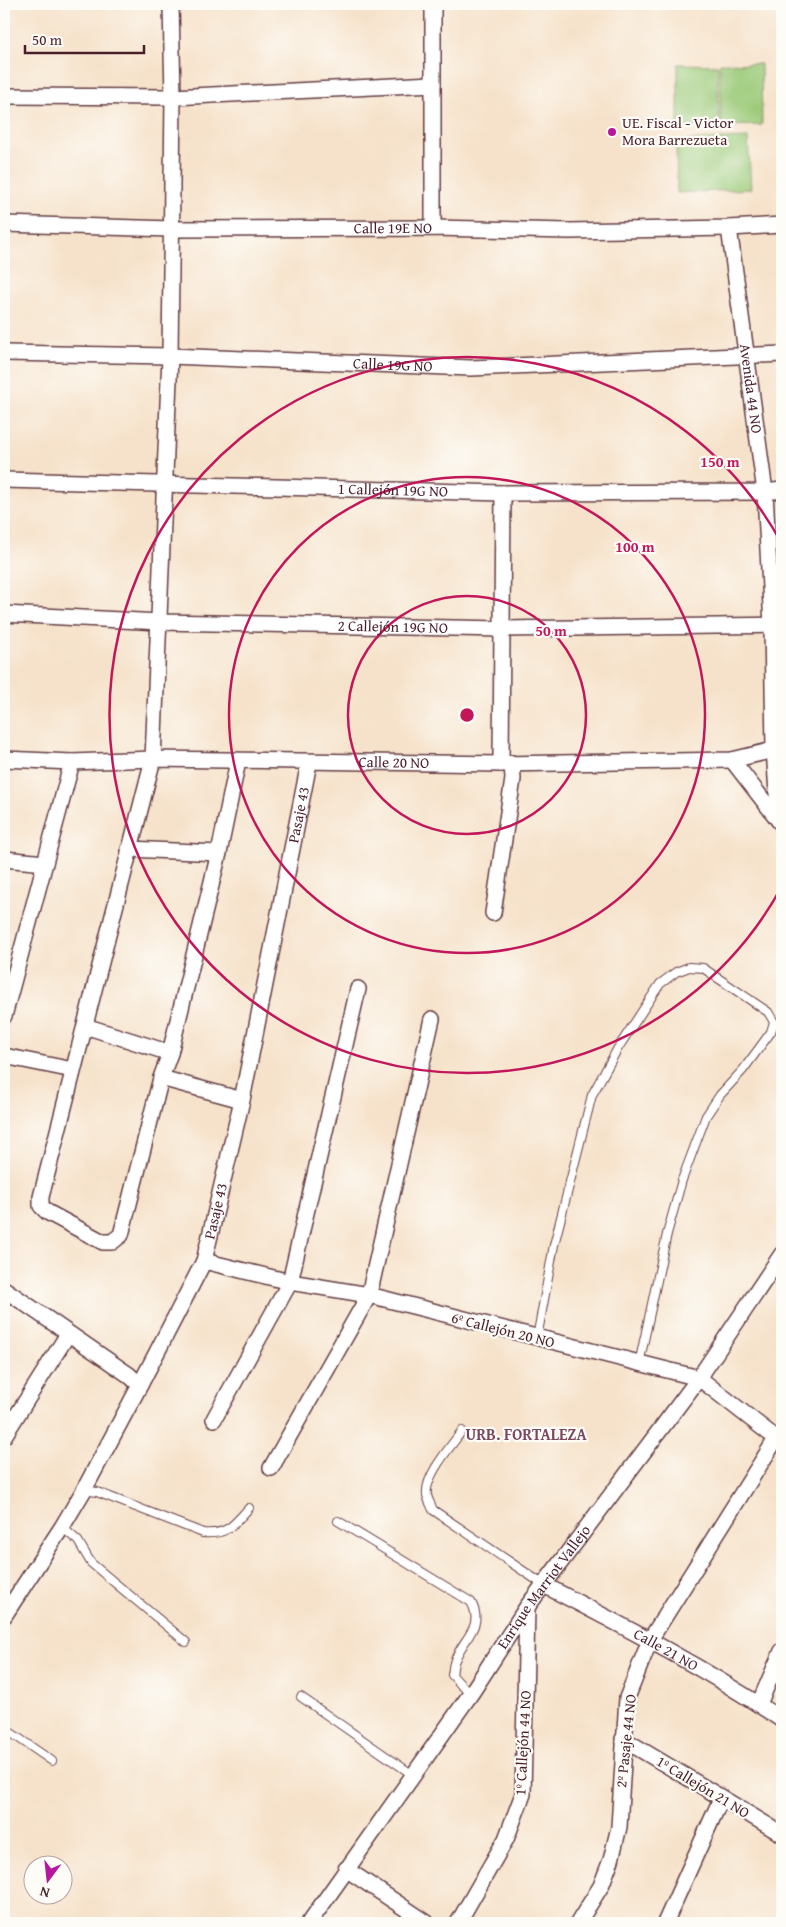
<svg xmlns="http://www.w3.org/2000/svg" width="786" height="1927" font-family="'Gentium Book Plus',serif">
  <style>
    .green { fill: #9bca79; stroke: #727452 }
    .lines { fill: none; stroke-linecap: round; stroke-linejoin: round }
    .lane-casing { stroke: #643c43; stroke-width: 10 }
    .street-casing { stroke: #643c43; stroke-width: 18 }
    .lane { stroke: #fff; stroke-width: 8 }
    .street { stroke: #fff; stroke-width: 15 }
    .ring { fill: none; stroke: #c2185b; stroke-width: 2.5 }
    .poi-dot { fill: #b5179e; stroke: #fdfcf7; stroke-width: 2 }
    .labels { text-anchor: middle; stroke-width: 4.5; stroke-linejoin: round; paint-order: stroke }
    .poi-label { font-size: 15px; fill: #4a1f2b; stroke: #fdfcf7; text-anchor: start }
    .street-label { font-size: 15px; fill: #4a1f2b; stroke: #fdfcf7 }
    .neighbourhood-label { font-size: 16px; font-weight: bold; fill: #7a4660; stroke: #fdfcf7 }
    .centre { fill: #c2185b; stroke: #fdfcf7; stroke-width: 2.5 }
    .ring-label { font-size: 15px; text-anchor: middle; font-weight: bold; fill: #c2185b; stroke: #fdfcf7; stroke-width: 4.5; stroke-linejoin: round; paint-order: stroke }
  </style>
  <rect width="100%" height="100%" fill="#fdfcf7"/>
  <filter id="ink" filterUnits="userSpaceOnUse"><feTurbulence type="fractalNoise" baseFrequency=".02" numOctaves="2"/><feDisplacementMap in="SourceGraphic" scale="10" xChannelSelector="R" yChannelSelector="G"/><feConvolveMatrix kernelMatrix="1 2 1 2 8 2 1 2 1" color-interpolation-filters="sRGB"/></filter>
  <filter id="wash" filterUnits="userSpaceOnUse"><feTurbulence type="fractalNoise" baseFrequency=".0096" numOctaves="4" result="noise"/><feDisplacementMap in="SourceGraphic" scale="20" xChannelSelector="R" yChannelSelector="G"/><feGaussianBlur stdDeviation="1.12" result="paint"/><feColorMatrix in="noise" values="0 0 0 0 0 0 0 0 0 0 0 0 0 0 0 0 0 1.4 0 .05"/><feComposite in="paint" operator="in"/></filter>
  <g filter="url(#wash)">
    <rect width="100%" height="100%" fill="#f6e2ca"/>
    <path class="green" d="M720,63l41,1 1,61 -41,1z
      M678,64l40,1 1,60 -41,2z
      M748,138l3,51 -74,4 -1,-52z"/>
  </g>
  <g filter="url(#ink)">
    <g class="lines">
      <defs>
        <path id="lane" d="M537,1338l17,-93 38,-150 26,-47 42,-64 16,-12 13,-5 14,1 65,44 6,10 -3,10 -28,38 -23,25 -14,21 -24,64 -15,54 -28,130
          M462,1431c-11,15 -38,46 -35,64 1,5 4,10 6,15l111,75
          M84,1490l13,2 106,41c25,2 30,-8 46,-25
          M338,1521l133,81c14,25 -8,36 -16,58 -2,4 -2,10 -3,15l10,11 10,6
          M62,1527l16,14 13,22 95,79
          M301,1697l112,78
          M4,1728l48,33"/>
        <g id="street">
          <path d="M171,4l2,93 -3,259 -17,403 -112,438v9l6,6 56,30h9l9,-7 40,-157 9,-25 49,-200 19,-92"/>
          <path d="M433,4v224"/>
          <path d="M4,96l169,1 260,-13"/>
          <path id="s1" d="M4,224l168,5 261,-1 136,3 160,-3 53,-3"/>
          <path id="s2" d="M729,228l36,264 7,134 2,123 5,72"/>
          <path id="s3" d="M4,353l166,3 301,12 311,-14"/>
          <path id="s4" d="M4,480l499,13 262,-1 17,-2"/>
          <path id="s5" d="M4,614l156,8 342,7 280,-4"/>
          <path id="s6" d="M4,759l68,3 81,-3 348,5 231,-4 50,-12"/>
          <path d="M732,760l48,62"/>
          <path d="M501,764l2,-271"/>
          <path d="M129,849l90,4"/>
          <path d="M4,859l41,4"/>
          <path d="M493,913l20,-134 -1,-16"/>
          <path d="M4,1016l68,-254"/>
          <path d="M85,1026l85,27"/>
          <path d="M4,1056l69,14"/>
          <path d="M161,1078l81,22"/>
          <path d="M204,1261l86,21 79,13 330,83 83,65"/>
          <path d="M4,1289l125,86 11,10"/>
          <path d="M214,1419l76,-137 68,-293"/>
          <path d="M4,1436l64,-102"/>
          <path d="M271,1468l98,-173 63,-276"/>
          <path id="s7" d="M544,1585c81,42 163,84 238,135"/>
          <path id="s8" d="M4,1616l58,-89 22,-37 56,-105 64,-124 38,-161 67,-337"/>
          <path d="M759,1704l23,-53"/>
          <path d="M623,1739l159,95"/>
          <path d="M346,1869l81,54"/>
          <path id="s9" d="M309,1923l163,-231 55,-85 172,-229 83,-124"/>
          <path d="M458,1923l48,-84 17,-45 4,-186"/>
          <path d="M578,1923l23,-37 10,-26 8,-33 8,-129 23,-58 126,-201"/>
          <path d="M665,1923l56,-124"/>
        </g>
      </defs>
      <use href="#lane" class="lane-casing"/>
      <use href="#street" class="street-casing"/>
      <use href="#lane" class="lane"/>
      <use href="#street" class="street"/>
    </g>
  </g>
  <g class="ring">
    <circle cx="467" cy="715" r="119"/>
    <circle cx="467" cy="715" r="238"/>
    <path d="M782 886A358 358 0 1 1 782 544"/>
  </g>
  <circle class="poi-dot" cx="612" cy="132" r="5"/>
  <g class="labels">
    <g class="poi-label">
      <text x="622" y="128">UE. Fiscal - Victor<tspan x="622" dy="17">Mora Barrezueta</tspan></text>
    </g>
    <g class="street-label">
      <text dy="5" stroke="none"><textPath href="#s1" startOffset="389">Calle 19E NO</textPath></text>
      <text dy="5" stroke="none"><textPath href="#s3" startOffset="389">Calle 19G NO</textPath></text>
      <text dy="5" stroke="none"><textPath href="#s2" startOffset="162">Avenida 44 NO</textPath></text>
      <text dy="5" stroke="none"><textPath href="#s4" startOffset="389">1 Callejón 19G NO</textPath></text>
      <text dy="5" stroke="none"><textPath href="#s5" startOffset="389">2 Callejón 19G NO</textPath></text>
      <text dy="5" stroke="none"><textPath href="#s6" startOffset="390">Calle 20 NO</textPath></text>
      <text dy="5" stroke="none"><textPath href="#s8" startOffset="864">Pasaje 43</textPath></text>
      <text dy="5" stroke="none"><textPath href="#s8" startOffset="459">Pasaje 43</textPath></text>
      <text transform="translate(503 1330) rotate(14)" y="5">6º Callejón 20 NO</text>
      <text dy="5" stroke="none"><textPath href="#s9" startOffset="410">Enrique Marriot Vallejo</textPath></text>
      <text dy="5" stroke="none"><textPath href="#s7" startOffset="138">Calle 21 NO</textPath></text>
      <text transform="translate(626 1741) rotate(-84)" y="5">2º Pasaje 44 NO</text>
      <text transform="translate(523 1743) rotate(-87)" y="5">1º Callejón 44 NO</text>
      <text transform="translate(703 1787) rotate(31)" y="5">1º Callejón 21 NO</text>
    </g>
    <g class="neighbourhood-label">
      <text x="526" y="1440">URB. FORTALEZA</text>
    </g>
  </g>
  <circle cx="467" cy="715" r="8" class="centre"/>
  <g class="ring-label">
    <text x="720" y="467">150 m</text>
    <text x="635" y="552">100 m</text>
    <text x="551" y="636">50 m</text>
  </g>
  <rect width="786" height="1927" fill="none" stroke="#fdfcf7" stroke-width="20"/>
  <g transform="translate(48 1880) rotate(195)"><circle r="24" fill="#fdfcf7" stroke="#b5a4a5"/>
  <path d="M0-4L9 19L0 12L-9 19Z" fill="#b5179e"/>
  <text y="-8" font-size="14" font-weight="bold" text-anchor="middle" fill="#4a1f2b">N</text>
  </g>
  <path d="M25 45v8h119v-8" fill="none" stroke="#4a1f2b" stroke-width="2.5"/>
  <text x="32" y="45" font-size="15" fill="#4a1f2b" stroke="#fdfcf7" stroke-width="4" paint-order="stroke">50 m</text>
</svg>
